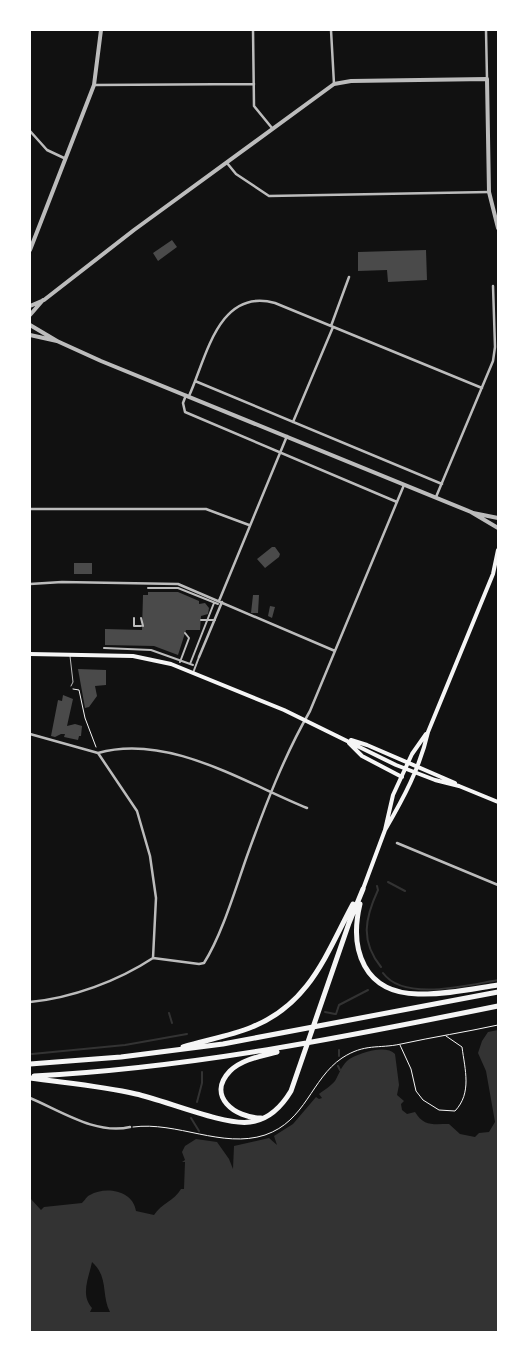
<svg xmlns="http://www.w3.org/2000/svg" width="528" height="1362" font-family="'Nunito Sans',sans-serif">
  <style>
    .water { fill: #333; fill-rule: evenodd }
    .lines { fill: none; stroke-linecap: round; stroke-linejoin: round }
    .stream { stroke: #333; stroke-width: 2 }
    .building { fill: #4a4a4a }
    .path { stroke: #f5f5f5; stroke-width: 1 }
    .service { stroke: #bcbcbc; stroke-width: 1 }
    .pedestrian { stroke: #bcbcbc; stroke-width: 2 }
    .minor { stroke: #bcbcbc; stroke-width: 2.5 }
    .tertiary { stroke: #bcbcbc; stroke-width: 4 }
    .secondary { stroke: #f5f5f5; stroke-width: 4 }
    .motorway { stroke: #f5f5f5; stroke-width: 5 }
  </style>
  <rect width="100%" height="100%" fill="#111"/>
  <path class="water" d="M498,1030v302h-468v-134l11,12 3,-3 38,-4c3,-3 5,-7 8,-8 15,-9 43,-5 46,16l18,4c7,-11 21,-15 27,-26h3l1,-27h-3l3,-2 -3,-8 3,-6 11,-7 21,3 12,17 4,10 1,-23 35,-8 8,7 -3,-9 19,-12 23,-27 3,2 3,-1 -3,-4c5,-4 12,-8 16,-13 4,-7 6,-14 12,-20 10,-8 39,-17 48,-7l4,31 -2,10 7,6 -3,3 1,6 5,4 8,-2c9,15 19,12 34,12l11,10 15,3 4,-4 10,-1 6,-10 -9,-51 -8,-18 4,-12 6,-9zM92,1262c17,15 9,33 18,50h-20l2,-4c-12,-13 -3,-31 0,-46z"/>
  <g class="lines">
    <path class="stream" d="M388,882l17,9
      M377,886l1,4c-13,28 -18,51 3,77
      M383,973c21,29 85,12 115,7
      M325,1012l10,2
      M169,1013l3,10
      M336,1014l3,-9 29,-15
      M339,1050v6
      M32,1054l93,-9 62,-11
      M338,1066l2,4
      M197,1102l5,-19v-11
      M191,1118l8,13"/>
  </g>
  <path class="building" d="M172,240l5,7 -19,14 -5,-8z
    M426,250l1,30 -39,2 -1,-12 -29,1v-19z
    M272,547h3l5,7 -1,3 -14,11 -8,-9z
    M74,563h18v11h-18z
    M148,592h30l21,9v3l6,-1 4,5 -1,6 -7,2 -1,14h-14l-8,25 -24,-9 -49,-1v-16l37,1 1,-35h5z
    M253,595h6l-1,18h-7z
    M270,606l5,1 -3,11 -4,-2z
    M78,669l28,1v15l-11,1 2,10 -8,11 -4,1z
    M63,695l10,4 -6,27 8,-2 7,2 -1,10h-2l-1,4 -14,-3 1,-3h-4l-6,3 -4,-1 7,-36 4,1z"/>
  <g class="lines">
    <path class="path" d="M73,689l6,1 6,28 11,29
      M400,1045l11,24 5,22 7,9 16,10 16,1c17,-18 10,-41 7,-64l-16,-11
      M133,1127c44,-6 89,22 132,8 41,-14 46,-56 77,-77 23,-15 36,-9 59,-14 32,-7 65,-12 97,-19"/>
    <path class="service" d="M70,656l3,26 -2,4"/>
    <path class="pedestrian" d="M148,588h30l40,16
      M134,618v8h7
      M141,618l2,8
      M201,620h14
      M104,648l47,2 42,15
      M180,662l9,-24 -4,-5
      M190,664l24,-61
      M193,673l6,-16"/>
    <path class="minor" d="M253,30l1,76 18,22
      M331,30l3,54
      M486,30l1,49
      M94,85l160,-1
      M30,131l17,19 17,8
      M227,163l9,11 33,22 220,-4
      M331,326l18,-49
      M195,381l247,103
      M186,395l-3,8 2,9 212,90
      M189,396c17,-37 29,-109 86,-93l207,85
      M293,422l40,-95
      M436,497l57,-136 2,-14 -2,-61
      M30,509h176l43,16
      M30,584l32,-2 116,2 157,67
      M219,601l68,-165
      M199,657l23,-55
      M30,734l68,19 39,58 13,45 6,42 -3,60
      M98,753c70,-20 147,30 209,55
      M397,843l101,42
      M30,1002c42,-4 88,-21 123,-44l46,6 5,-1c18,-28 32,-76 43,-107 18,-50 37,-100 63,-145l94,-226
      M30,1098c31,13 66,37 100,29"/>
    <path class="tertiary" d="M30,250l64,-165 7,-55
      M30,306l14,-6 90,-70 200,-146 17,-3 136,-2 2,113 9,36
      M30,315l13,-15
      M30,325l27,16 44,20 370,151 27,16
      M30,335l27,6
      M473,513l25,5"/>
    <path class="secondary" d="M30,654l103,2 38,8 113,46 112,55 39,15 24,6 39,16
      M351,740l16,5 88,38
      M349,743l13,13 40,21
      M385,830c18,-31 35,-62 43,-98l65,-158 5,-24
      M363,889l22,-59 8,-35 19,-41 14,-20"/>
    <path class="motorway" d="M360,904c-11,46 4,89 58,90 26,1 54,-5 80,-9
      M183,1047c23,-7 47,-11 69,-20 58,-23 74,-73 101,-123
      M30,1064l91,-7 102,-13 275,-52
      M34,1076c157,-8 311,-39 464,-70
      M30,1078c35,5 71,8 106,16 28,6 89,32 114,28 18,-2 32,-16 41,-31l58,-168 14,-34
      M261,1118c-26,0 -55,-22 -31,-47 12,-12 32,-15 47,-19"/>
  </g>
  <rect width="528" height="1362" fill="none" stroke="#ffffff" stroke-width="62"/>
</svg>
